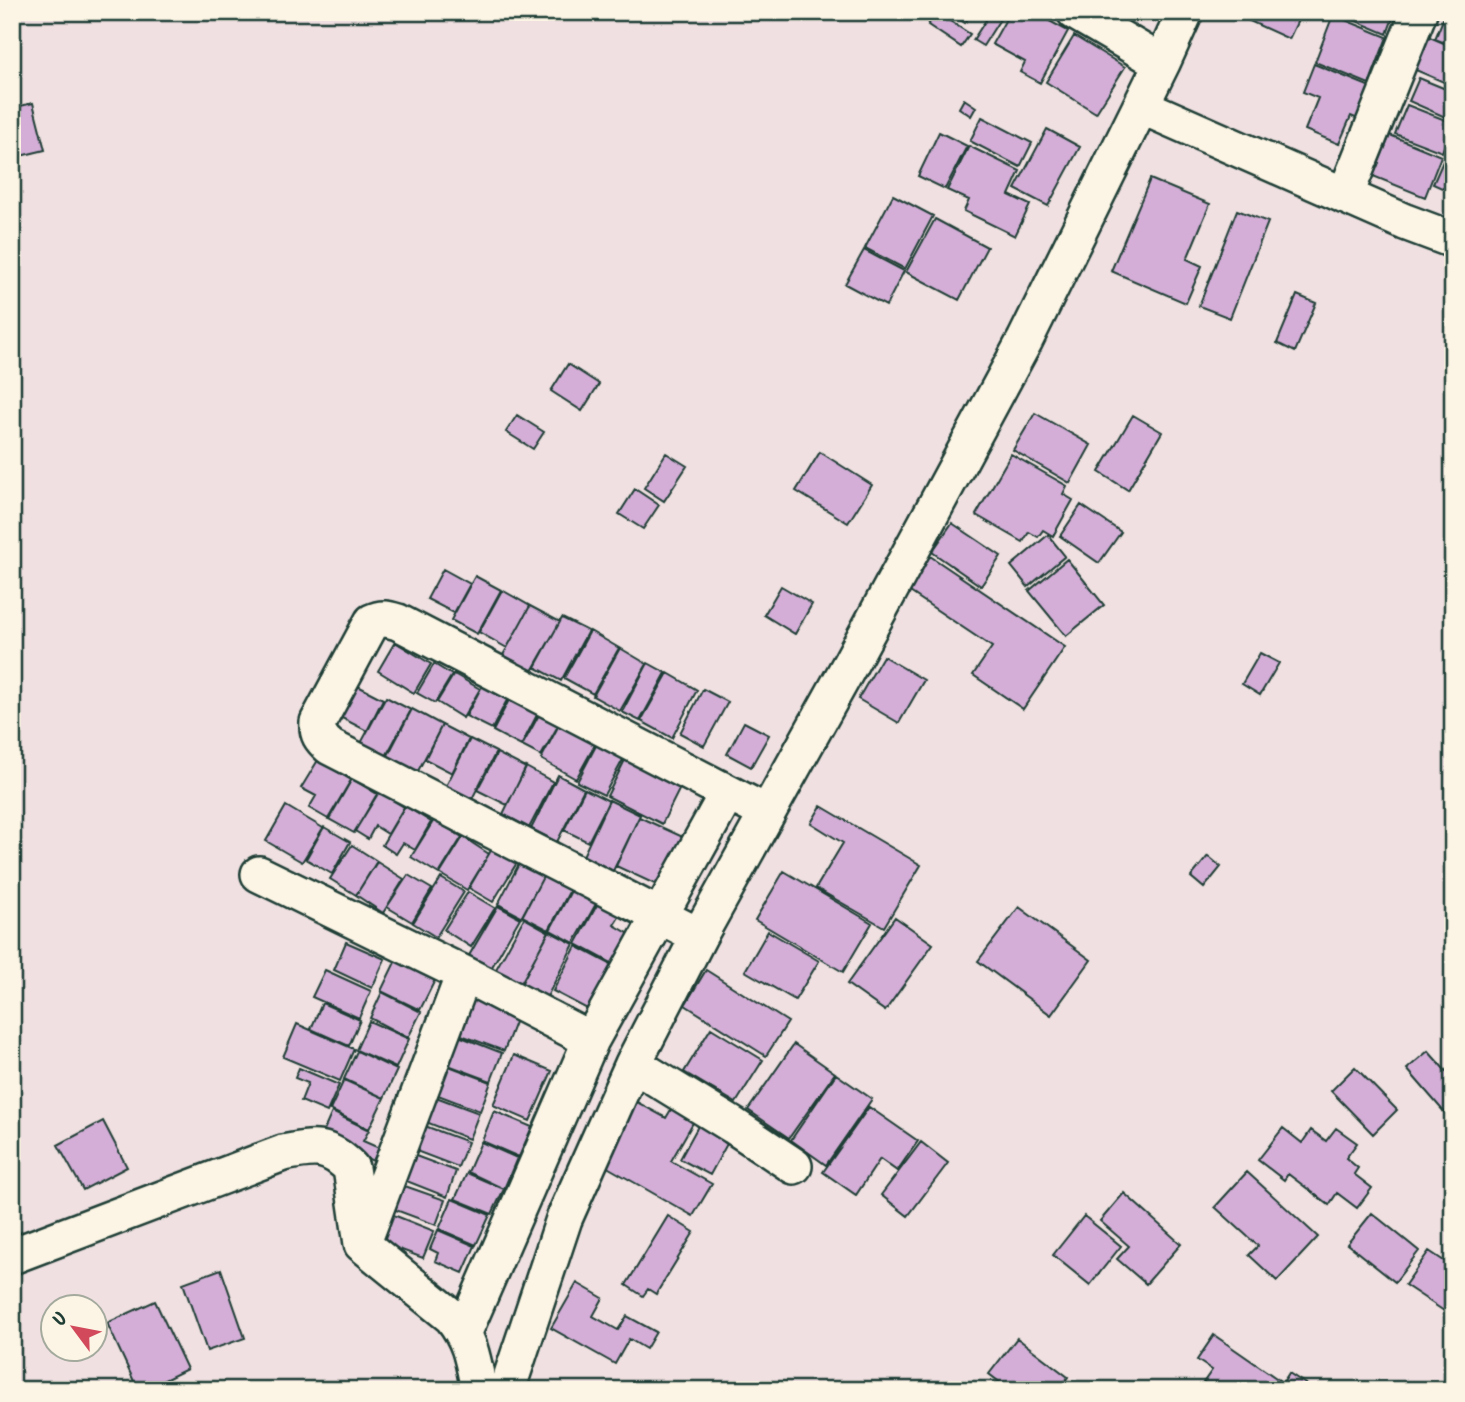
<svg xmlns="http://www.w3.org/2000/svg" width="1465" height="1402" font-family="Kalam,sans-serif">
  <style>
    .building { fill: #d4aed7; stroke: #1f3d34; stroke-width: 2 }
    .lines { fill: none; stroke-linecap: round; stroke-linejoin: round }
    .street-casing { stroke: #1f3d34; stroke-width: 40 }
    .street { stroke: #fcf5e5; stroke-width: 35 }
  </style>
  <rect width="100%" height="100%" fill="#f0e0e1"/>
  <filter id="ink" filterUnits="userSpaceOnUse"><feTurbulence type="fractalNoise" baseFrequency=".0143" numOctaves="2"/><feDisplacementMap in="SourceGraphic" scale="14" xChannelSelector="R" yChannelSelector="G"/><feConvolveMatrix kernelMatrix="1 2 1 2 8 2 1 2 1" color-interpolation-filters="sRGB"/></filter>
  <g filter="url(#ink)">
    <path class="building" d="M936,12l34,22 -9,13 -33,-22z
      M948,12h24l-7,11z
      M991,12h4l7,4 -19,30 -10,-6z
      M1010,12h23l35,19 -28,52 -20,-11 5,-10 -33,-18z
      M1230,12h72l-13,27z
      M1335,12h60l-8,22z
      M1446,12h7v34l-18,-7z
      M1333,15l54,22 -18,47 -54,-22z
      M1425,35l28,12v39l-42,-18z
      M1074,36l51,31 -29,46 -50,-31z
      M1314,64l59,24 -13,32 -9,-4 -12,28 -34,-14 13,-32 -15,-6z
      M1419,78l34,14 -1,28 -43,-19z
      M964,99l12,8 -5,9 -12,-8z
      M33,103l12,47 -33,8v-50z
      M1407,105l46,18 -11,29 -47,-18z
      M982,117l50,26 -12,24 -50,-26z
      M1047,129l33,18 -32,59 -33,-17z
      M939,132l28,14 -22,43 -27,-13z
      M1390,135l51,21 -16,41 -52,-21z
      M969,146l51,25 -11,24 21,10 -15,31 -51,-25 5,-11 -22,-10z
      M1447,152l6,3v38l-20,-9z
      M1150,179l60,25 -23,55 15,7 -16,37 -75,-32z
      M893,195l40,21 -28,53 -40,-21z
      M1237,210l31,12 -38,96 -31,-12z
      M935,219l52,28 -28,53 -53,-28z
      M864,250l40,21 -18,35 -41,-22z
      M1297,295l19,8 -21,49 -18,-9z
      M568,364l31,20 -17,27 -31,-20z
      M1035,413l56,32 -21,38 -57,-33z
      M517,415l27,17 -11,17 -27,-17z
      M1133,415l29,17 -34,58 -29,-18z
      M820,452l52,33 -24,38 -52,-32z
      M666,453l21,13 -23,35 -20,-13z
      M1011,454l56,32 -4,8 10,6 -20,36 -10,-6 -5,7 -9,-5 -6,10 -47,-27z
      M635,489l24,16 -16,24 -24,-15z
      M1081,505l40,27 -22,31 -39,-27z
      M952,523l49,33 -20,30 -49,-34z
      M1048,535l17,21 -37,31 -17,-21z
      M930,556l135,91 -42,62 -50,-34 19,-28 -85,-57z
      M1067,559l37,46 -38,31 -37,-45z
      M443,569l27,15 -16,29 -27,-14z
      M475,576l26,14 -24,44 -26,-14z
      M781,586l31,18 -17,30 -31,-19z
      M502,590l28,16 -23,42 -28,-16z
      M530,606l30,16 -28,49 -29,-16z
      M562,618l26,13 -27,50 -26,-14z
      M590,631l29,17 -26,46 -29,-16z
      M395,642l36,22 -17,29 -36,-22z
      M620,648l27,16 -27,47 -27,-15z
      M1260,653l19,10 -19,32 -18,-11z
      M883,656l41,24 -25,43 -41,-24z
      M648,663l18,10 -26,48 -18,-9z
      M434,664l18,11 -17,28 -18,-10z
      M668,673l29,17 -25,48 -31,-17z
      M454,674l26,15 -17,29 -26,-16z
      M354,684l29,15 -16,32 -29,-15z
      M482,686l25,14 -15,29 -26,-13z
      M703,689l25,13 -24,44 -24,-13z
      M386,697l25,13 -26,48 -25,-13z
      M510,698l28,15 -17,33 -28,-15z
      M412,709l30,16 -25,48 -30,-16z
      M540,713l19,11 -18,32 -19,-10z
      M744,722l25,13 -18,32 -24,-13z
      M560,723l36,20 -20,36 -35,-20z
      M442,725l27,14 -17,34 -27,-14z
      M470,739l26,13 -24,47 -26,-13z
      M599,740l27,14 -22,41 -27,-13z
      M497,753l29,15 -19,37 -30,-15z
      M628,754l55,28 -21,42 -55,-28z
      M318,760l33,20 -23,39 -19,-11 7,-12 -15,-8z
      M526,767l27,15 -24,46 -26,-14z
      M558,775l26,14 -27,53 -26,-13z
      M352,779l25,15 -23,39 -25,-14z
      M585,789l24,12 -21,41 -24,-12z
      M379,792l25,15 -16,27 -13,-8 -7,13 -13,-8z
      M609,800l31,15 -27,56 -30,-15z
      M286,806l37,22 -21,34 -36,-21z
      M405,806l26,16 -16,28 -12,-7 -7,11 -14,-9z
      M821,806l100,59 -37,62 -68,-39 27,-45 -32,-20z
      M639,817l46,21 -24,49 -45,-21z
      M434,820l28,17 -23,37 -28,-17z
      M324,827l26,15 -18,32 -26,-15z
      M463,837l26,17 -22,36 -27,-16z
      M352,845l25,16 -21,34 -26,-16z
      M493,847l25,14 -25,41 -24,-14z
      M1208,856l13,11 -17,21 -13,-11z
      M377,862l27,17 -21,34 -27,-18z
      M520,862l24,13 -22,42 -24,-13z
      M784,871l88,52 -29,49 -88,-52z
      M408,875l24,14 -20,33 -25,-15z
      M544,875l27,13 -22,42 -27,-14z
      M441,878l23,14 -28,45 -23,-14z
      M572,889l25,13 -23,41 -24,-13z
      M468,892l27,16 -24,39 -27,-17z
      M598,903l23,11 -7,11 19,11 -16,30 -41,-22z
      M498,906l22,12 -31,54 -22,-13z
      M1019,907l72,53 -40,55 -73,-54z
      M895,917l38,27 -48,67 -38,-27z
      M524,918l25,14 -29,53 -25,-14z
      M549,931l25,13 -28,55 -26,-13z
      M768,931l51,30 -24,39 -50,-29z
      M346,942l39,17 -13,29 -38,-18z
      M576,946l38,20 -23,45 -38,-20z
      M396,960l39,20 -15,30 -39,-19z
      M325,970l46,21 -12,27 -47,-21z
      M706,970l82,52 -22,34 -81,-51z
      M470,989l50,20 -16,42 -51,-19z
      M382,992l39,20 -13,26 -38,-20z
      M322,1003l38,17 -11,26 -38,-17z
      M369,1021l40,18 -13,29 -40,-18z
      M297,1024l57,25 -14,32 -57,-24z
      M711,1028l52,32 -27,43 -52,-31z
      M451,1033l51,20 -11,28 -51,-19z
      M794,1044l41,29 -46,65 -41,-28z
      M357,1051l40,19 -13,28 -40,-19z
      M1428,1051l25,28v27l-8,7 -38,-44z
      M514,1055l38,16 -22,50 -37,-16z
      M441,1063l50,19 -11,29 -50,-19z
      M1355,1067l42,43 -24,24 -42,-43z
      M299,1068l40,17 -12,27 -26,-11 7,-18 -13,-5z
      M836,1074l36,25 -46,66 -35,-25z
      M344,1080l40,18 -15,31 -39,-19z
      M436,1097l43,16 -10,26 -43,-17z
      M676,1101l22,13 -27,47 41,23 -19,32 -91,-52 35,-62 29,16z
      M869,1107l49,34 -21,30 -17,-12 -24,36 -33,-23z
      M494,1111l38,16 -13,30 -37,-16z
      M332,1112l37,18 -6,11 16,7 -6,13 -52,-24z
      M704,1115l30,16 -24,44 -30,-16z
      M103,1121l24,46 -44,23 -25,-45z
      M425,1126l43,16 -10,25 -42,-16z
      M1283,1128l19,15 9,-13 15,11 10,-13 21,15 -11,15 12,10 -4,6 18,14 -15,20 -20,-15 -8,12 -41,-31 -4,6 -26,-20z
      M481,1142l36,16 -13,31 -36,-17z
      M921,1142l27,21 -40,53 -27,-21z
      M413,1155l43,16 -9,26 -43,-17z
      M1247,1172l71,65 -41,44 -28,-26 9,-9 -43,-39z
      M467,1173l37,16 -12,25 -37,-15z
      M402,1185l43,15 -9,25 -43,-16z
      M1124,1193l57,51 -35,40 -29,-25 12,-13 -29,-25z
      M452,1199l38,16 -14,30 -37,-16z
      M1372,1213l47,38 -24,31 -48,-38z
      M391,1214l43,17 -11,27 -43,-16z
      M668,1216l26,16 -38,62 -8,-5 -5,7 -17,-11z
      M1084,1216l37,30 -31,39 -37,-30z
      M438,1230l37,16 -12,27 -28,-12 3,-8 -8,-4z
      M1429,1251l24,16v50l-48,-32z
      M221,1269l24,69 -38,13 -24,-68z
      M577,1283l26,15 -10,18 25,14 9,-14 29,16 -10,17 -17,-10 -14,25 -64,-36z
      M155,1301l32,68 -43,21h-6l-31,-67z
      M1214,1335l65,45 -6,10h-75l14,-20 -15,-10z
      M1017,1338l51,39 -9,13h-49l-21,-16z
      M1289,1373l24,16 -1,1h-34z"/>
    <g class="lines">
      <defs>
        <path id="street" d="M1075,12l87,51
          M1141,106l264,116 48,18
          M1345,196l74,-184
          M259,874l205,100
          M699,936l-369,-189c-9,-8 -13,-13 -12,-25l54,-100c10,-5 16,-3 26,0l369,191
          M633,1064l101,62 60,40
          M364,1240l100,-266 127,66
          M12,1256l271,-103c31,-6 44,-9 68,15l11,76 90,73c19,24 21,43 27,73
          M464,1332l127,-292 136,-246
          M507,1390l57,-171 69,-155 66,-128 150,-270 176,-326 137,-277 23,-51"/>
      </defs>
      <use href="#street" class="street-casing"/>
      <use href="#street" class="street"/>
    </g>
  </g>
  <rect width="1465" height="1402" fill="none" stroke="#fcf5e5" stroke-width="42"/>
  <rect x="21" y="21" width="1423" height="1360" fill="none" stroke="#1f3d34" stroke-width="2.5" filter="url(#ink)"/>
  <g transform="translate(74 1328) rotate(302)"><circle r="33" fill="#fcf5e5" stroke="#a4ab9e" stroke-width="2"/>
  <path d="M0-5L12 26L0 18L-12 26Z" fill="#d1495b"/>
  <text y="-10" font-size="19" font-weight="bold" text-anchor="middle" fill="#1f3d34">U</text>
  </g>
</svg>
